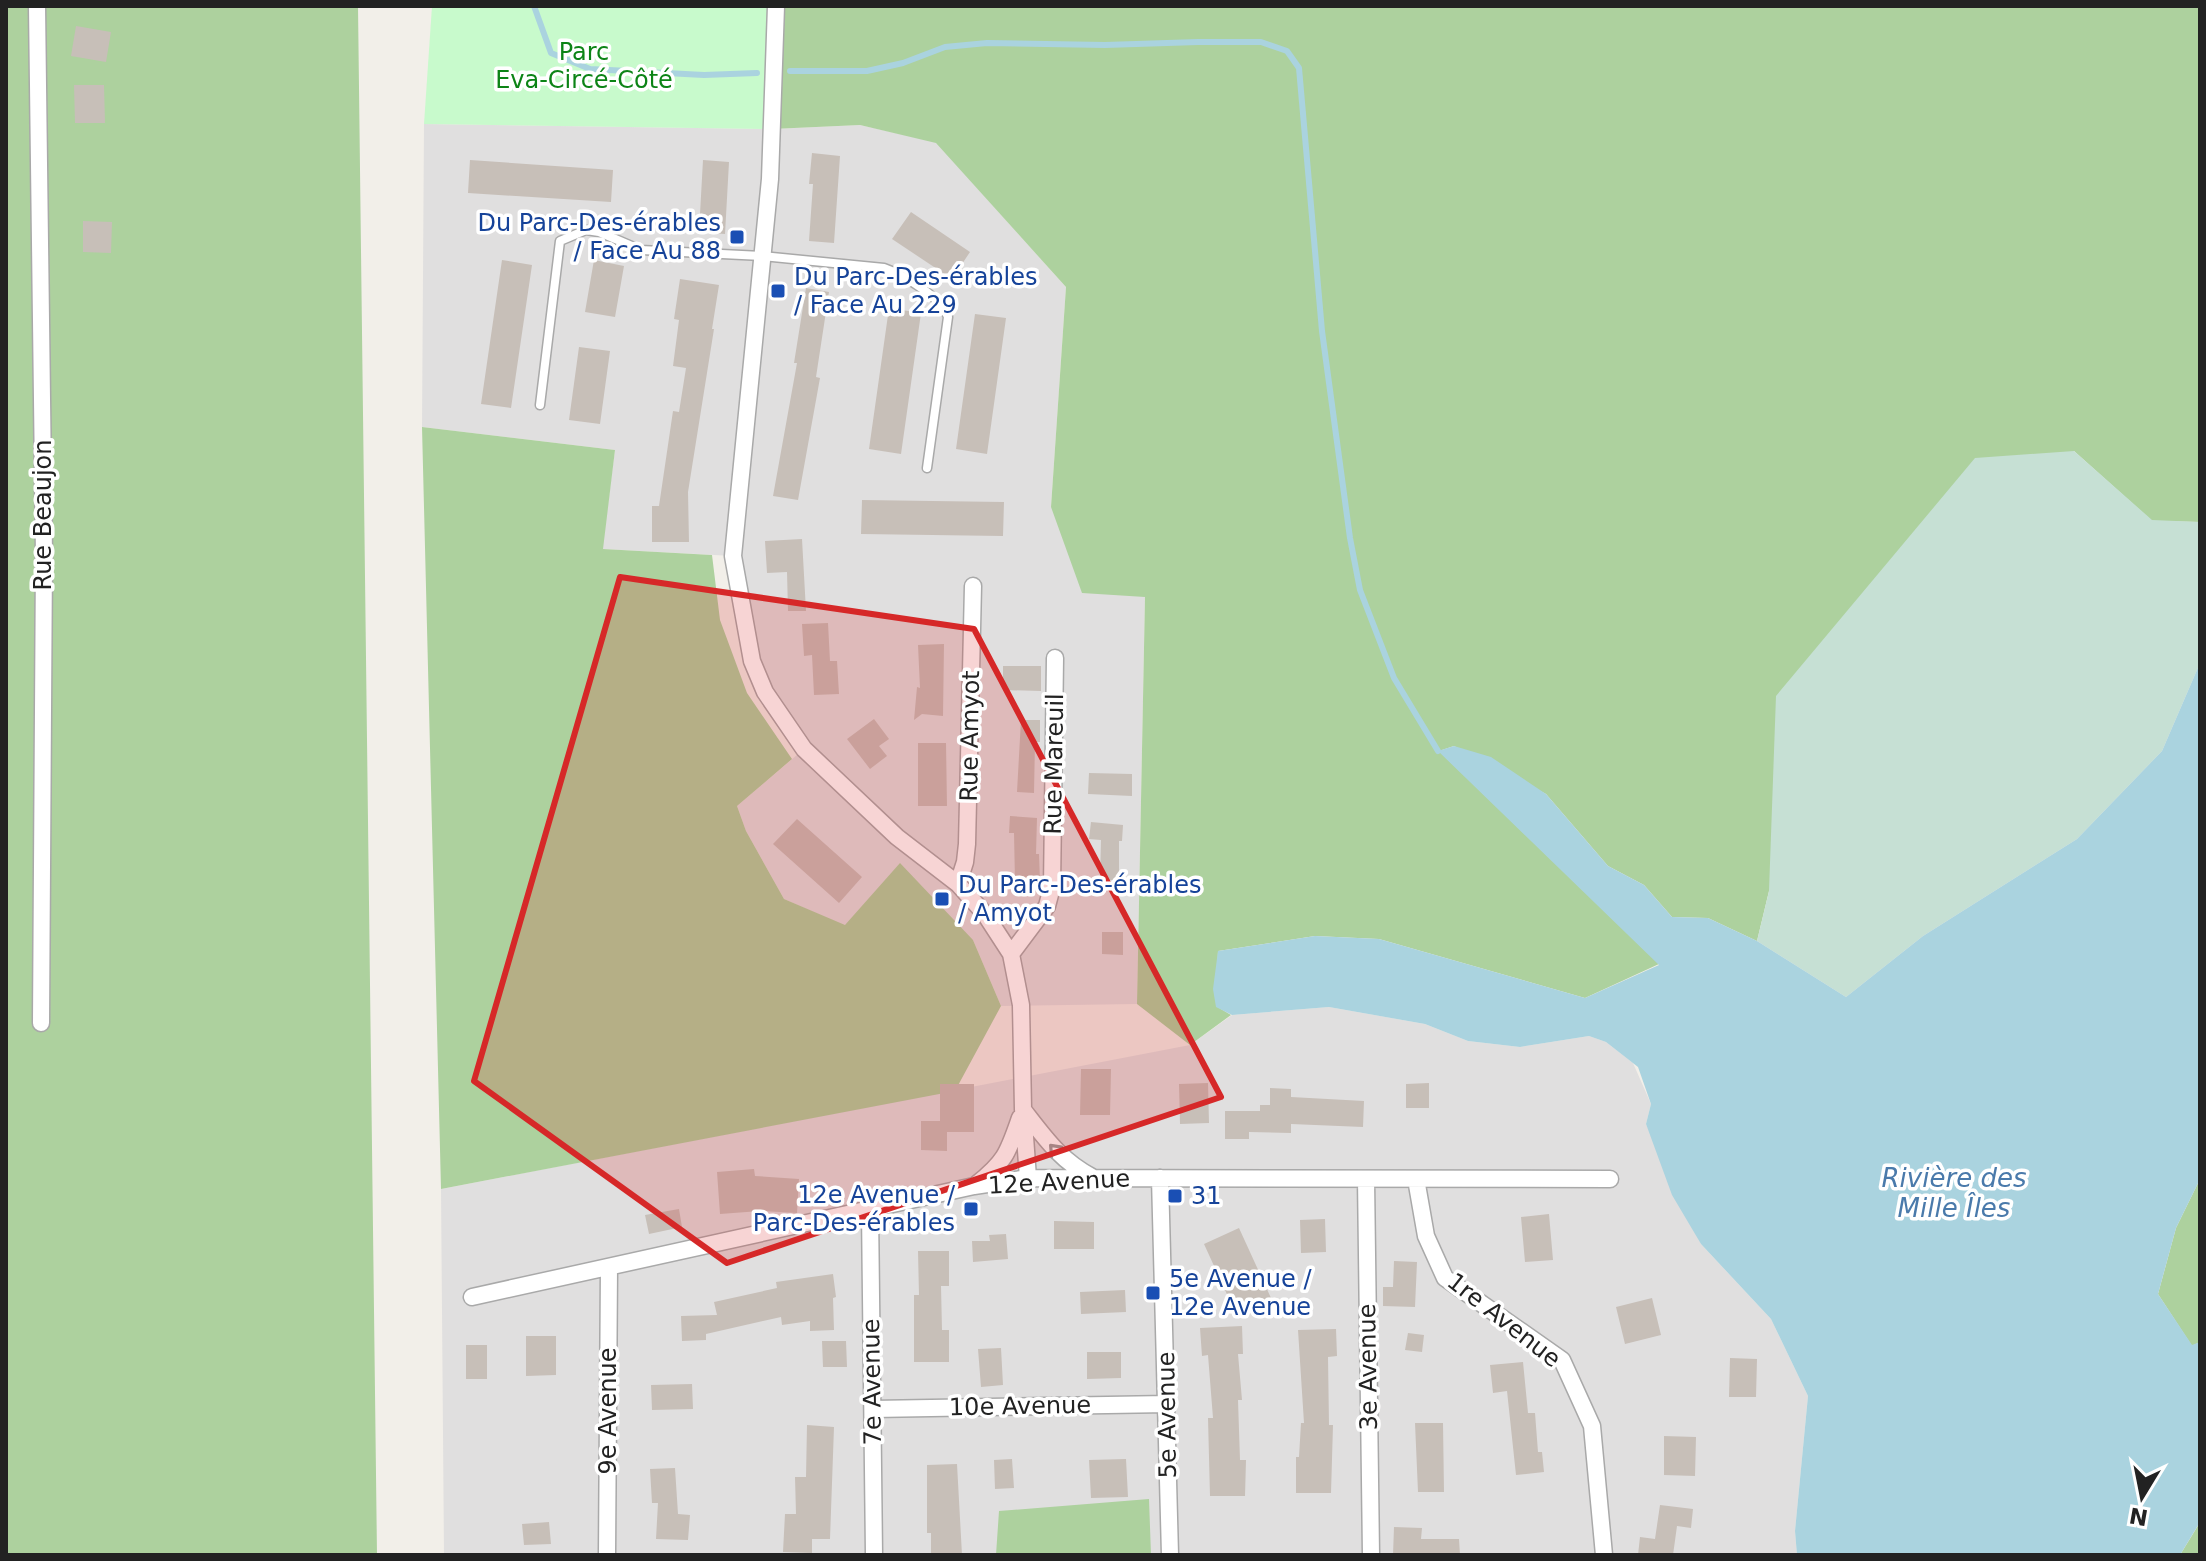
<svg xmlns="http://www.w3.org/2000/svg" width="2206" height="1561" font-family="'DejaVu Sans',sans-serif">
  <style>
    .residential { fill: #e0dfdf }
    .forest { fill: #add19e }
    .wetland { fill: #c6e0d4 }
    .park { fill: #c8facc }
    .water { fill: #aad3df }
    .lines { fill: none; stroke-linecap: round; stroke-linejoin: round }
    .stream { stroke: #aad3df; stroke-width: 6 }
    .building { fill: #c7bfb8 }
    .service-casing { stroke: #a9a9a9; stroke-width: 11 }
    .minor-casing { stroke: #a9a9a9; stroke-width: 19 }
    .service { stroke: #fff; stroke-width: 8 }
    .minor { stroke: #fff; stroke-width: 16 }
    .oneway { stroke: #9c9c9c }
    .marked { fill: #d62828; fill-opacity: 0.2; stroke: #d62828; stroke-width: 6; stroke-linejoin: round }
    .transit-dot { fill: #1a4fb4; stroke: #fff; stroke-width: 3 }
    .labels { text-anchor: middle; stroke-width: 7; stroke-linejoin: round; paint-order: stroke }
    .park-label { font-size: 24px; fill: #0c8416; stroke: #fff }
    .transit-label { font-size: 24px; fill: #164399; stroke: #fff; text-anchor: start }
    .street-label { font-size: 24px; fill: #222; stroke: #fff }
    .water-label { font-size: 26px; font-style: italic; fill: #4a7aab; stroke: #fff }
  </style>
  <rect width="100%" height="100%" fill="#f2efe9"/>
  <path class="residential" d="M424,124l348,5 88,-4 76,17 130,145 -15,220 94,90 -8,407 -136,2 -28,-66 -128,-14 -61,-27 -38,-68 -9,-25 67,-57 -39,-57 -32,-136 -131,-7 13,-99 -193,-23z
    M1329,1007l96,17 43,17 52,6 69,-11 17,6 27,21 18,41 -5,20 55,120 70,75 37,77 -13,135 2,24h-1353l-3,-366 749,-144 42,-30z"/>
  <path class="forest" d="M6,6h352l19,1549h-371z
    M773,6h1427v516l-48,-1 -78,-70 -305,440 -12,50 -49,-23 -36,-1 -28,-32 -36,-19 -62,-72 -92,-48 -15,5 220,213 -74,34 -206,-59 -64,-3 -97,15 -2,55 15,9 -41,30 -53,-41 8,-407 -63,-4 -31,-86 15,-220 -130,-144 -76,-18 -88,4z
    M422,427l193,23 -12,99 109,6 8,65 27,73 45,66 -55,47 9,25 38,68 61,26 55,-62 73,77 28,66 -46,85 -514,98z
    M2200,1179v163l-8,4 -34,-52 18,-66z
    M1149,1499l2,56h-155l3,-44z
    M2200,1522v33h-20l19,-31z"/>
  <path class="wetland" d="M2074,451l78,69 48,2v141l-38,88 -85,88 -154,97 -77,61 -89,-56 12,-50 7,-195 199,-238z"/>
  <path class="park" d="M432,6h342l-2,123 -348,-5z"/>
  <path class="water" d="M2200,663v516l-24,49 -18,66 34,51 8,-3v180l-20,33h-383l-2,-24 13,-135 -37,-77 -70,-75 -29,-49 -26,-71 5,-20 -13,-37 -32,-25 -17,-6 -69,11 -52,-6 -43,-17 -96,-17 -97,8 -16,-8 -3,-18 5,-38 97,-15 64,3 206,59 74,-33 -221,-214 16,-5 37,11 55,37 62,72 36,19 28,32 36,1 49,23 89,56 77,-61 154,-97 85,-88z"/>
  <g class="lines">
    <path class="stream" d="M534,6l17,47 39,16 114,6 53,-2
      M790,71h77l36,-8 42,-16 42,-4 118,2 93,-3h63l26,9 12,17 23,263 28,207 10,52 34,88 44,73"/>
  </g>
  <path class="building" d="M76,26l35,6 -5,30 -35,-6z
    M74,85h30l1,38h-30z
    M812,153l28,3 -6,87 -25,-2 4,-57h-4z
    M470,160l143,10 -2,32 -143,-9z
    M703,160l26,2 -4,72 -26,-2z
    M911,212l59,40 -18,27 -60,-40z
    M83,221l29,1 -1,31 -28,-1z
    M502,260l30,5 -21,143 -30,-4z
    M594,260l30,6 -9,51 -30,-5z
    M680,279l39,6 -7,44h2l-26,163 1,50h-37v-36h7l14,-95 6,1 7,-44 -13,-2 6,-46 -5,-1z
    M806,288l23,4 -13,85 4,1 -22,122 -25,-4 24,-133h-3z
    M889,308l32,5 -20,141 -32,-5z
    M975,314l31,4 -19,136 -31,-5z
    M579,347l31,4 -10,73 -31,-4z
    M862,500l142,2 -1,34 -142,-2z
    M802,539l4,72h-18l-1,-39 -20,1 -2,-32z
    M828,623l2,38h7l2,33 -25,1 -2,-40 -8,1 -2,-32z
    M944,644l-1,72 -21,-2 -8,6 3,-33 3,1 -2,-43z
    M1003,666h38v25l-38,-1z
    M874,719l15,20 -10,7 8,10 -17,13 -23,-30z
    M1021,720h19v22h-5l-1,51 -17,-1z
    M918,743h28l1,63h-29z
    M1089,773l43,1v22l-44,-2z
    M1010,816l27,2 -1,36h3l1,27 -25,1 -1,-49h-5z
    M797,819l65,58 -23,26 -66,-59z
    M1091,822l32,3 -1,16h-3v39h-19l1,-40 -12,-1z
    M1102,932h21v23l-21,-1z
    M1081,1069h30l-1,46h-30z
    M1208,1083l1,40 -29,1 -1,-40z
    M1429,1083v25h-23v-24z
    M940,1084h34v48h-27v19l-26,-1v-29h19z
    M1270,1088l21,1v8l73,4 -1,26 -72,-3v9l-42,-1v7h-24v-28h35v-6h10z
    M754,1169l1,7 44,3 -2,34 -37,-2 -40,3 -3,-42z
    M679,1209l3,18 -33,7 -4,-19z
    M1549,1214l4,46 -28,2 -4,-45z
    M1325,1219l1,33 -25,1 -1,-33z
    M1054,1221l40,1v27h-40z
    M1239,1228l32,70 -35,16 -32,-70z
    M1006,1234l2,25 -35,3 -1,-21h18l-1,-6z
    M918,1251h31v35h-8l1,44h7v32h-35v-67h5z
    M1394,1261l23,1 -2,45 -32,-1v-19h10z
    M833,1274l3,23 -3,1 1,32 -24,1v-10l-28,4 -1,-8 -75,17v6l-24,1 -1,-25 36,-1 -3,-13 63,-14 -1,-6z
    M1125,1290l1,22 -45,2 -1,-22z
    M1652,1298l9,37 -36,9 -9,-37z
    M1242,1326l1,28h-5l4,46h-4l2,60h6l-1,36h-35l-2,-78h5l-5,-63 -6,1 -2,-28z
    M1336,1329l1,27 -9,1 1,68h4l-2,68h-35v-36h3l2,-34h3l-6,-93z
    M1408,1333l16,2 -2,17 -17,-2z
    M526,1336h30v39l-30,1z
    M822,1341h24l1,26h-24z
    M466,1345h21v34h-21z
    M1001,1348l2,37 -22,2 -3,-38z
    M1087,1352h34v26l-34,1z
    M1730,1358l27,1 -1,38h-27z
    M1523,1362l5,51h7l3,39h4l2,20 -28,3 -9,-84 -14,2 -3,-28z
    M692,1384l1,25 -41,1 -1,-25z
    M1415,1423h28l1,69h-26z
    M807,1425l27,2 -4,112h-18v14l-29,-1 2,-38h11l-1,-37h11z
    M1664,1436l32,1 -1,39 -31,-1z
    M1012,1459l2,29 -19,1 -1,-29z
    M1126,1459l2,38 -37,1 -2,-38z
    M957,1464l5,91h-31v-22h-4v-68z
    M675,1468l3,46 12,1 -2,25 -32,-1 2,-36h-6l-2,-34z
    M1660,1505l33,4 -2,19 -14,-2 -4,29h-35l2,-18 15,2z
    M549,1522l2,22 -27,1 -2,-21z
    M1394,1527l28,1 -1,11h38l1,16h-67z"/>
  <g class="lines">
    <defs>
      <path id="service" d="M540,405l20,-164 26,-11 13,2 42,18 121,6 122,12c20,7 57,29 64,49l-21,151"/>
      <path id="minor" d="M37,6l7,550 -3,467
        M776,6l-6,173 -37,377 19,105 13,31 39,57 93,88 61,47 27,30 26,40 10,51 2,104 5,69
        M958,884l7,-22 2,-18 6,-258
        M1011,954l36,-48 5,-19 3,-229
        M1024,1111c21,27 37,50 68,66
        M1160,1178l10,377
        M1366,1179l5,376
        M1416,1179l10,57 19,42 117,82 30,66 12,129
        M977,1184c29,-23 31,-32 43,-66
        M870,1210l4,345
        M472,1297l502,-111 54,-8 582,1
        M873,1409l295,-5
        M607,1555l2,-288"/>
    </defs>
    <use href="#service" class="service-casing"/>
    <use href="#minor" class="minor-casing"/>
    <use href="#service" class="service"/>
    <use href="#minor" class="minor"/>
  </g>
  <defs><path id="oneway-chevron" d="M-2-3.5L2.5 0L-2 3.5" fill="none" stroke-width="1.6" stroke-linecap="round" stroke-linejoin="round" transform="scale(2)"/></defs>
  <use class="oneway" href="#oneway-chevron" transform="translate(1054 1149) rotate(-133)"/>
  <path class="marked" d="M620,577l354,52 247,468 -494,166 -253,-182z"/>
  <g class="transit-dot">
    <rect x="729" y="229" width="16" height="16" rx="4"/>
    <rect x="770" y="283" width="16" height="16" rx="4"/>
    <rect x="934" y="891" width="16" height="16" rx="4"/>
    <rect x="1167" y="1188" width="16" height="16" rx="4"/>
    <rect x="963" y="1201" width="16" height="16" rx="4"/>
    <rect x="1145" y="1285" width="16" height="16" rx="4"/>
  </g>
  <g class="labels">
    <g class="park-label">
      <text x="584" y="60">Parc<tspan x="584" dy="28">Eva-Circé-Côté</tspan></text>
    </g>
    <g class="transit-label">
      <text x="721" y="231" text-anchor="end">Du Parc-Des-érables<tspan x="721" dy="28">/ Face Au 88</tspan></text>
      <text x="794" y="285">Du Parc-Des-érables<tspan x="794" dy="28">/ Face Au 229</tspan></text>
      <text x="958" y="893">Du Parc-Des-érables<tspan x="958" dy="28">/ Amyot</tspan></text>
      <text x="955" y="1203" text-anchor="end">12e Avenue /<tspan x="955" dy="28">Parc-Des-érables</tspan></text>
      <text x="1191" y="1204">31</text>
      <text x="1169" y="1287">5e Avenue /<tspan x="1169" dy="28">12e Avenue</tspan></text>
    </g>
    <g class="street-label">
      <text transform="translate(43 515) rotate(-90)" y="8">Rue Beaujon</text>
      <text transform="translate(970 736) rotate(-89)" y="8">Rue Amyot</text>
      <text transform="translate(1054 764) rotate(-89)" y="8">Rue Mareuil</text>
      <text transform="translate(1059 1182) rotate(-3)" y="8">12e Avenue</text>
      <text transform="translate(1504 1320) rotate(38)" y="8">1re Avenue</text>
      <text transform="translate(1368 1367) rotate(-91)" y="8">3e Avenue</text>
      <text transform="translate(872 1382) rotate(-91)" y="8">7e Avenue</text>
      <text transform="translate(1020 1406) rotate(-1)" y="8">10e Avenue</text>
      <text transform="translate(608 1411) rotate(-90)" y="8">9e Avenue</text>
      <text transform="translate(1167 1415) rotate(-91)" y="8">5e Avenue</text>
    </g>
    <g class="water-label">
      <text x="1954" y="1187">Rivière des<tspan x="1954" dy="30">Mille Îles</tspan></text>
    </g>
  </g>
  <rect width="2206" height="1561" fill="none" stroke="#222222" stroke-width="16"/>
  <g transform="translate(2142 1497) rotate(190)" stroke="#ffffff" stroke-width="6" paint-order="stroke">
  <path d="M0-6L14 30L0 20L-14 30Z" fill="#222222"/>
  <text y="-12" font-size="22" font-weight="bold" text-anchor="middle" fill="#222222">N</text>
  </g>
</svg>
